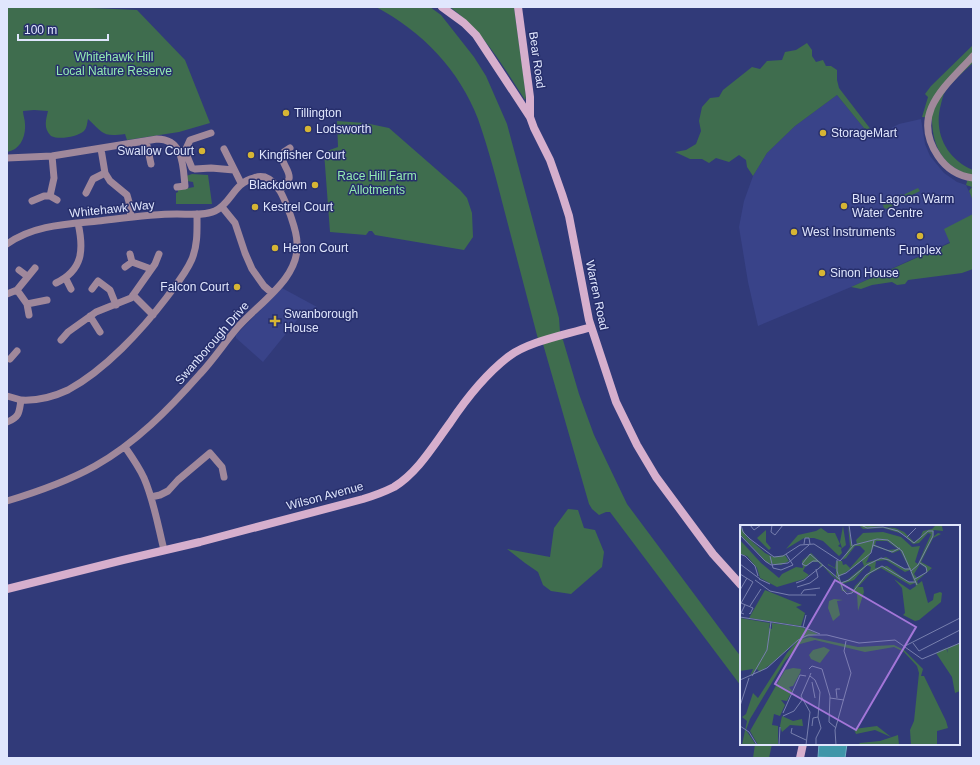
<svg xmlns="http://www.w3.org/2000/svg" width="980" height="765" font-family="Helvetica,sans-serif">
  <style>
    .built { fill: #394389 }
    .green { fill: #3f6d4e }
    .water { fill: #3f96a9; stroke: #6faec2 }
    .lines { fill: none; stroke-linecap: round; stroke-linejoin: round }
    .street { stroke: #a0889b; stroke-width: 7 }
    .secondary { stroke: #d6afcd; stroke-width: 8 }
    .poi-dot { fill: #d6b534; stroke: #272f6c; stroke-width: 1.5 }
    .labels { text-anchor: middle; stroke-width: 3; stroke-linejoin: round; paint-order: stroke }
    .park-label { font-size: 12px; fill: #93eab0; stroke: #272f6c }
    .street-label { font-size: 12px; fill: #e0e6fd; stroke: #272f6c }
    .poi-label { font-size: 12px; fill: #e0e6fd; stroke: #272f6c; text-anchor: start }
    .inset-road { fill: none; stroke: #777fae; stroke-width: 1 }
    .view { fill: #a376d8; fill-opacity: 0.15; stroke: #a376d8; stroke-width: 2 }
    .inset-edge { fill: none; stroke: #e0e6fd; stroke-width: 2 }
  </style>
  <rect width="100%" height="100%" fill="#313a79"/>
  <path class="built" d="M837,95l35,43 27,-14 22,-5 4,25 5,12 14,17 13,9 9,3 7,15v15l-23,27 -99,45 -93,39 -10,-44 -9,-55 5,-26 4,-11 5,-14 14,-23 28,-27z
    M282,288l35,19 -16,8 -38,47 -27,-24v-3z"/>
  <path class="green" d="M7,7h62l68,3 48,50 25,63 -31,9 -52,8 -2,-6c-22,3 -21,0 -37,-15 -1,4 -1,9 -4,12 -7,6 -25,9 -33,5 -8,-8 -5,-16 -3,-25l-14,-1 -11,1c0,4 2,9 2,13 1,13 -5,26 -18,28z
    M376,7h54l11,8 33,42 12,19 21,48 52,194 1,14 3,8 16,54 15,41 33,69 114,153v29l-131,-174h-4l-7,3 -7,-6 -3,-5 -46,-160 -5,-5c-11,-42 -22,-84 -33,-126 -8,-31 -16,-63 -27,-94 -18,-48 -56,-88 -102,-112z
    M450,7h64l10,73 2,17 -1,3c-22,-34 -42,-69 -75,-93z
    M807,43l5,7v6l4,6 7,-2 3,6h5l6,4v10l2,8 33,43v7l-35,-43 -42,31 -28,27 -14,23 -6,-9 -1,-7 -7,-5 -10,7 -13,-4 -7,5 -7,-4h-12l-15,-7 11,-2 10,-6 5,-13 -2,-10 3,-14 8,-9 9,-1 4,-7 29,-23 8,2 7,-8 15,-1 3,-8 11,-2z
    M973,45v18c-7,6 -23,21 -28,29 -2,3 -3,8 -4,12 -8,28 5,55 32,66v31l-4,-10 3,-4 -6,-2 3,-10c-6,-3 -12,-5 -17,-9 -15,-11 -20,-30 -20,-48l-10,-1 6,-20 -3,-3 6,-8z
    M337,121l28,2 24,5 71,62 7,8 5,15 1,24 -9,13 -89,-15 -3,-4h-3l-3,4 -36,-3 -6,-80 14,-5z
    M192,174l16,1 4,29h-36v-11l2,-1v-2l16,-3 -1,-5 -6,-1 -1,-5z
    M918,188l2,3 -22,11v2l-11,5 -3,-1 -2,-6 1,-1 1,1 9,-5 1,1 8,-4 1,1z
    M973,214v55l-11,4 -54,7 -3,4 -8,1 -5,-3 -20,3 -11,4 -10,-2 99,-44 -6,-14z
    M568,509l10,1 6,18 11,2 9,22 -2,15 -31,27 -20,-3 -8,-6 -5,-13 -13,-9 -18,-14 43,8 4,-29z
    M755,744h17l-3,14h-16z"/>
  <path class="water" d="M819,744h28l-2,14 -27,-1z"/>
  <g class="lines">
    <path class="street" d="M973,56c-26,29 -64,57 -35,100 8,12 20,20 35,22
      M211,133l-21,7 -5,11 7,17 3,1 16,-1 23,2
      M146,141l5,23
      M101,149l4,24 5,8 17,14 2,7 2,15
      M224,149l17,34
      M7,158l45,-2 105,-17c27,0 26,28 28,47l-8,1
      M279,190c24,-15 -3,-24 5,-38l6,-4
      M86,193l7,-14 12,-6
      M50,196l7,4
      M32,201l12,-5h6l4,-18 -2,-22
      M222,207l13,16 10,30 7,16 12,17 8,7
      M7,244c26,-19 60,-20 91,-23 26,-3 52,-7 79,-7 12,0 27,2 38,-3 17,-8 18,-28 39,-33 4,-2 7,-2 11,-1 14,5 20,24 25,37 3,9 7,19 7,29 3,35 -38,60 -59,84 -13,15 -24,32 -38,47 -31,35 -64,69 -105,92 -27,15 -58,26 -88,35
      M130,254l2,8 19,7
      M125,267l7,-5
      M19,270l8,6
      M66,279l5,10
      M56,283c27,-13 28,-33 22,-60
      M92,289l6,-8 12,9 6,15
      M17,290l10,14 2,11
      M7,294l10,-4 18,-22
      M133,295l20,20
      M27,304l20,-4
      M90,316l10,16
      M61,340l7,-8 28,-20 35,-14 24,-34 4,-10
      M10,359l7,-8
      M7,396l14,4
      M7,422c13,-5 12,-10 14,-22 17,1 32,-3 47,-10 37,-20 74,-60 99,-93 9,-12 19,-24 25,-38 6,-15 5,-30 5,-45
      M125,447c7,10 14,20 19,31 10,23 14,48 20,72
      M151,497l9,-2 8,-4 10,-11 32,-27 12,14 2,10"/>
    <path class="secondary" d="M442,7l22,16 12,12 54,82 4,11 16,32 12,34 7,22 20,104 27,82 21,43 19,32 57,77 28,31
      M518,7l12,90v20
      M7,589l116,-29 77,-18 163,-43c10,-3 21,-7 31,-12 24,-15 39,-41 56,-64 16,-24 35,-48 58,-66 21,-16 58,-22 83,-30
      M800,758l3,-14"/>
  </g>
  <g class="poi-dot">
    <circle cx="286" cy="113" r="4"/>
    <circle cx="308" cy="129" r="4"/>
    <circle cx="823" cy="133" r="4"/>
    <circle cx="202" cy="151" r="4"/>
    <circle cx="251" cy="155" r="4"/>
    <circle cx="315" cy="185" r="4"/>
    <circle cx="844" cy="206" r="4"/>
    <circle cx="255" cy="207" r="4"/>
    <circle cx="794" cy="232" r="4"/>
    <circle cx="920" cy="236" r="4"/>
    <circle cx="275" cy="248" r="4"/>
    <circle cx="822" cy="273" r="4"/>
    <circle cx="237" cy="287" r="4"/>
    <path d="M273 315h4v4h4v4h-4v4h-4v-4h-4v-4h4z"/>
  </g>
  <g class="labels">
    <g class="park-label">
      <text x="114" y="61">Whitehawk Hill<tspan x="114" dy="14">Local Nature Reserve</tspan></text>
      <text x="377" y="180">Race Hill Farm<tspan x="377" dy="14">Allotments</tspan></text>
    </g>
    <g class="street-label">
      <text transform="translate(537 60) rotate(82)" y="4">Bear Road</text>
      <text transform="translate(112 209) rotate(-6)" y="4">Whitehawk Way</text>
      <text transform="translate(597 295) rotate(78)" y="4">Warren Road</text>
      <text transform="translate(212 343) rotate(-49)" y="4">Swanborough Drive</text>
      <text transform="translate(325 496) rotate(-15)" y="4">Wilson Avenue</text>
    </g>
    <g class="poi-label">
      <text x="294" y="117">Tillington</text>
      <text x="316" y="133">Lodsworth</text>
      <text x="831" y="137">StorageMart</text>
      <text x="194" y="155" text-anchor="end">Swallow Court</text>
      <text x="259" y="159">Kingfisher Court</text>
      <text x="307" y="189" text-anchor="end">Blackdown</text>
      <text x="852" y="203">Blue Lagoon Warm<tspan x="852" dy="14">Water Centre</tspan></text>
      <text x="263" y="211">Kestrel Court</text>
      <text x="802" y="236">West Instruments</text>
      <text x="283" y="252">Heron Court</text>
      <text x="920" y="254" text-anchor="middle">Funplex</text>
      <text x="830" y="277">Sinon House</text>
      <text x="229" y="291" text-anchor="end">Falcon Court</text>
      <text x="284" y="318">Swanborough<tspan x="284" dy="14">House</tspan></text>
    </g>
  </g>
  <g transform="translate(740 525)">
    <rect width="220" height="220" fill="#313a79"/>
    <path d="M0,0l7,12 18,16 8,4 12,-2 4,6 -8,4 -14,-2 -27,-29zM108,0l4,20 5,-1 -1,-4 7,-7 20,-1 18,5 11,10 8,-1 -5,16 3,2 13,-30 -3,-1 -9,10 -6,1 -10,-10 -20,-6 -20,1 -4,-4 36,3 9,4 10,10 6,-4 3,-7 9,-2 4,-4 6,1 1,5 -9,-1 -1,7 5,-4 3,1 -8,4 -12,24 11,6 -15,13 1,3 4,-3 6,22 5,-3 1,-6 6,-2 2,1 -1,9 -22,18 -4,1 -12,-6 2,-2 -3,-25 -8,-9 16,11 6,-4 -1,-3 -5,2 -29,-17 -10,5 -13,14h5l1,5 -6,19 -1,-18 -15,-2 -3,-10 -8,-6 -8,-9 -4,1 2,-2 -3,-3h-6l-7,5 -2,4 6,4 -5,4 -27,8 -17,-9 -3,-10 -10,-12 -7,-2v-14l21,23 18,15 3,-4 14,-7 7,1 -1,-7 9,-8 25,25v-9l-8,-4v-1l7,4 1,-7h6l1,4 3,-1 4,4 15,-17 -5,-5h-5l-9,12 -4,2 8,-13zM136,16h11l11,8 -10,1 -13,-5zM134,21l19,7 7,-3 9,18 -4,1 -19,-12 -20,6zM146,35l19,12 5,-2 4,12h-5l-22,-16 -12,2 1,-7zM122,36l2,5 -18,15 -5,1 -2,-5zM180,39l6,4v5l-9,5 -3,-4zM127,40l4,2 -1,4 -15,15 -2,5 -5,1 -5,-3 -1,-5 12,-4zM103,1l3,19 -5,4 1,4 -3,3 -16,-15 -9,-3h-10l-18,11 12,-14 18,-4 5,-3 7,5h7l5,11 -2,2 4,2 -2,-6zM26,5v12l5,6 -2,2 -12,-12zM25,65l37,15 -6,2 9,6 -4,13 -52,-8zM94,74l9,1 -6,1 3,14 -7,6 -5,-13 1,-7zM0,93l30,5 -1,5 3,1v-6l29,4 17,7 -19,5 -28,25 -11,8 -3,-3 -7,7 3,-7 -13,2zM70,112l48,10 36,-2 10,5 19,19 -2,7h3l22,45 2,7 -11,3v14h-26l-1,-15 4,-9 5,-48 -2,-7 -13,-14 -10,-5 -29,5 -50,-12 -15,4 -15,17 -35,58 -4,11 10,15h-14l5,-24 -5,-4 4,-3 7,-21 5,5 29,-45 11,-13zM220,118v48l-5,2 -3,-16 -16,-24 10,-5 2,5 -1,-5zM84,122l6,3 -10,13 -9,-4 -2,-4 4,-5zM53,143l8,1 -1,4 -7,13 -4,1 3,4 -5,10 -6,-1 4,5 -5,11 -6,-2 -2,11 6,1v18l-20,1 -8,-14 35,-61zM42,191l11,5 9,-2 1,7 -13,-1 -8,7 -2,-6zM137,201l14,11 -16,-7 -19,4 -2,-5zM158,210l1,10h-38l-2,-2 21,-2z" fill="#3f6d4e" fill-rule="evenodd"/>
    <path class="inset-road" d="M1,0l2,7 7,7 24,18 9,-1 17,-11 14,-1 26,17 14,-16 23,-6 11,1 14,11 15,34M10,0l4,5 7,-5M32,0l-1,7 4,3 8,-10M109,0l3,21M121,0l6,3 16,-1 15,4 16,12 14,-12h5v5l-15,29 -7,6M0,10l25,26 6,4 17,-2 21,-18M167,12l9,-9M64,19l1,-6h4l1,6M133,20l19,7 8,-4M0,29l5,2 10,10 3,10M30,31l3,12 8,2 12,-5 -7,-11M97,35v11l6,19 4,4 5,-1 14,-18 16,-9 27,16h7M78,36l-8,-7 -8,10 4,2 7,-5h5l21,18M0,39l20,15M0,49l13,8M98,51l8,-3 25,-20 3,-13M19,54l11,5M175,54l12,-7 -1,-5 -6,-4M15,55l15,11 19,4h27M56,58l8,-3 19,-15M101,58l8,-3 18,-15 14,-7 8,2 16,9h6M57,62l13,-4 8,-6 -2,-8M0,65l7,-12M61,69l3,-4 16,-2M1,78l12,5 -3,6 -1,-1M0,80l13,-23M10,81l11,-17M4,89l-3,-1 4,-8M0,92l63,10 17,7M63,102l3,-12M173,118l6,8 41,-21M165,121l55,-28M69,144l3,-3 10,3 8,27 -1,26 7,6M12,151l15,-26 4,-28M70,151l5,4 5,12 -2,25 3,11M0,155l27,-12 31,-28 10,-5h19l32,8 36,-3 27,19 38,-16M72,157l3,16M90,173l14,2M97,173l-1,-9h4M0,181l9,-28M43,188l17,-38 6,1M43,191l11,-5 8,-11M0,201l9,6 8,13M72,201l1,-8 5,-1M52,203l-1,5 15,7M39,220l1,-18M66,220l4,-33 -9,-16 10,-23M76,220v-7l5,-10M96,220l-1,-15 16,-57 -7,-22 2,-10"/>
    <path class="view" d="M95,55l81,47 -60,103 -81,-46z"/>
    <rect width="220" height="220" class="inset-edge"/>
  </g>
  <rect width="980" height="765" fill="none" stroke="#e0e6fd" stroke-width="16"/>
  <path d="M18 34v6h90v-6" fill="none" stroke="#e0e6fd" stroke-width="2"/>
  <text x="24" y="34" font-size="12" fill="#e0e6fd" stroke="#272f6c" stroke-width="3" paint-order="stroke">100 m</text>
</svg>
